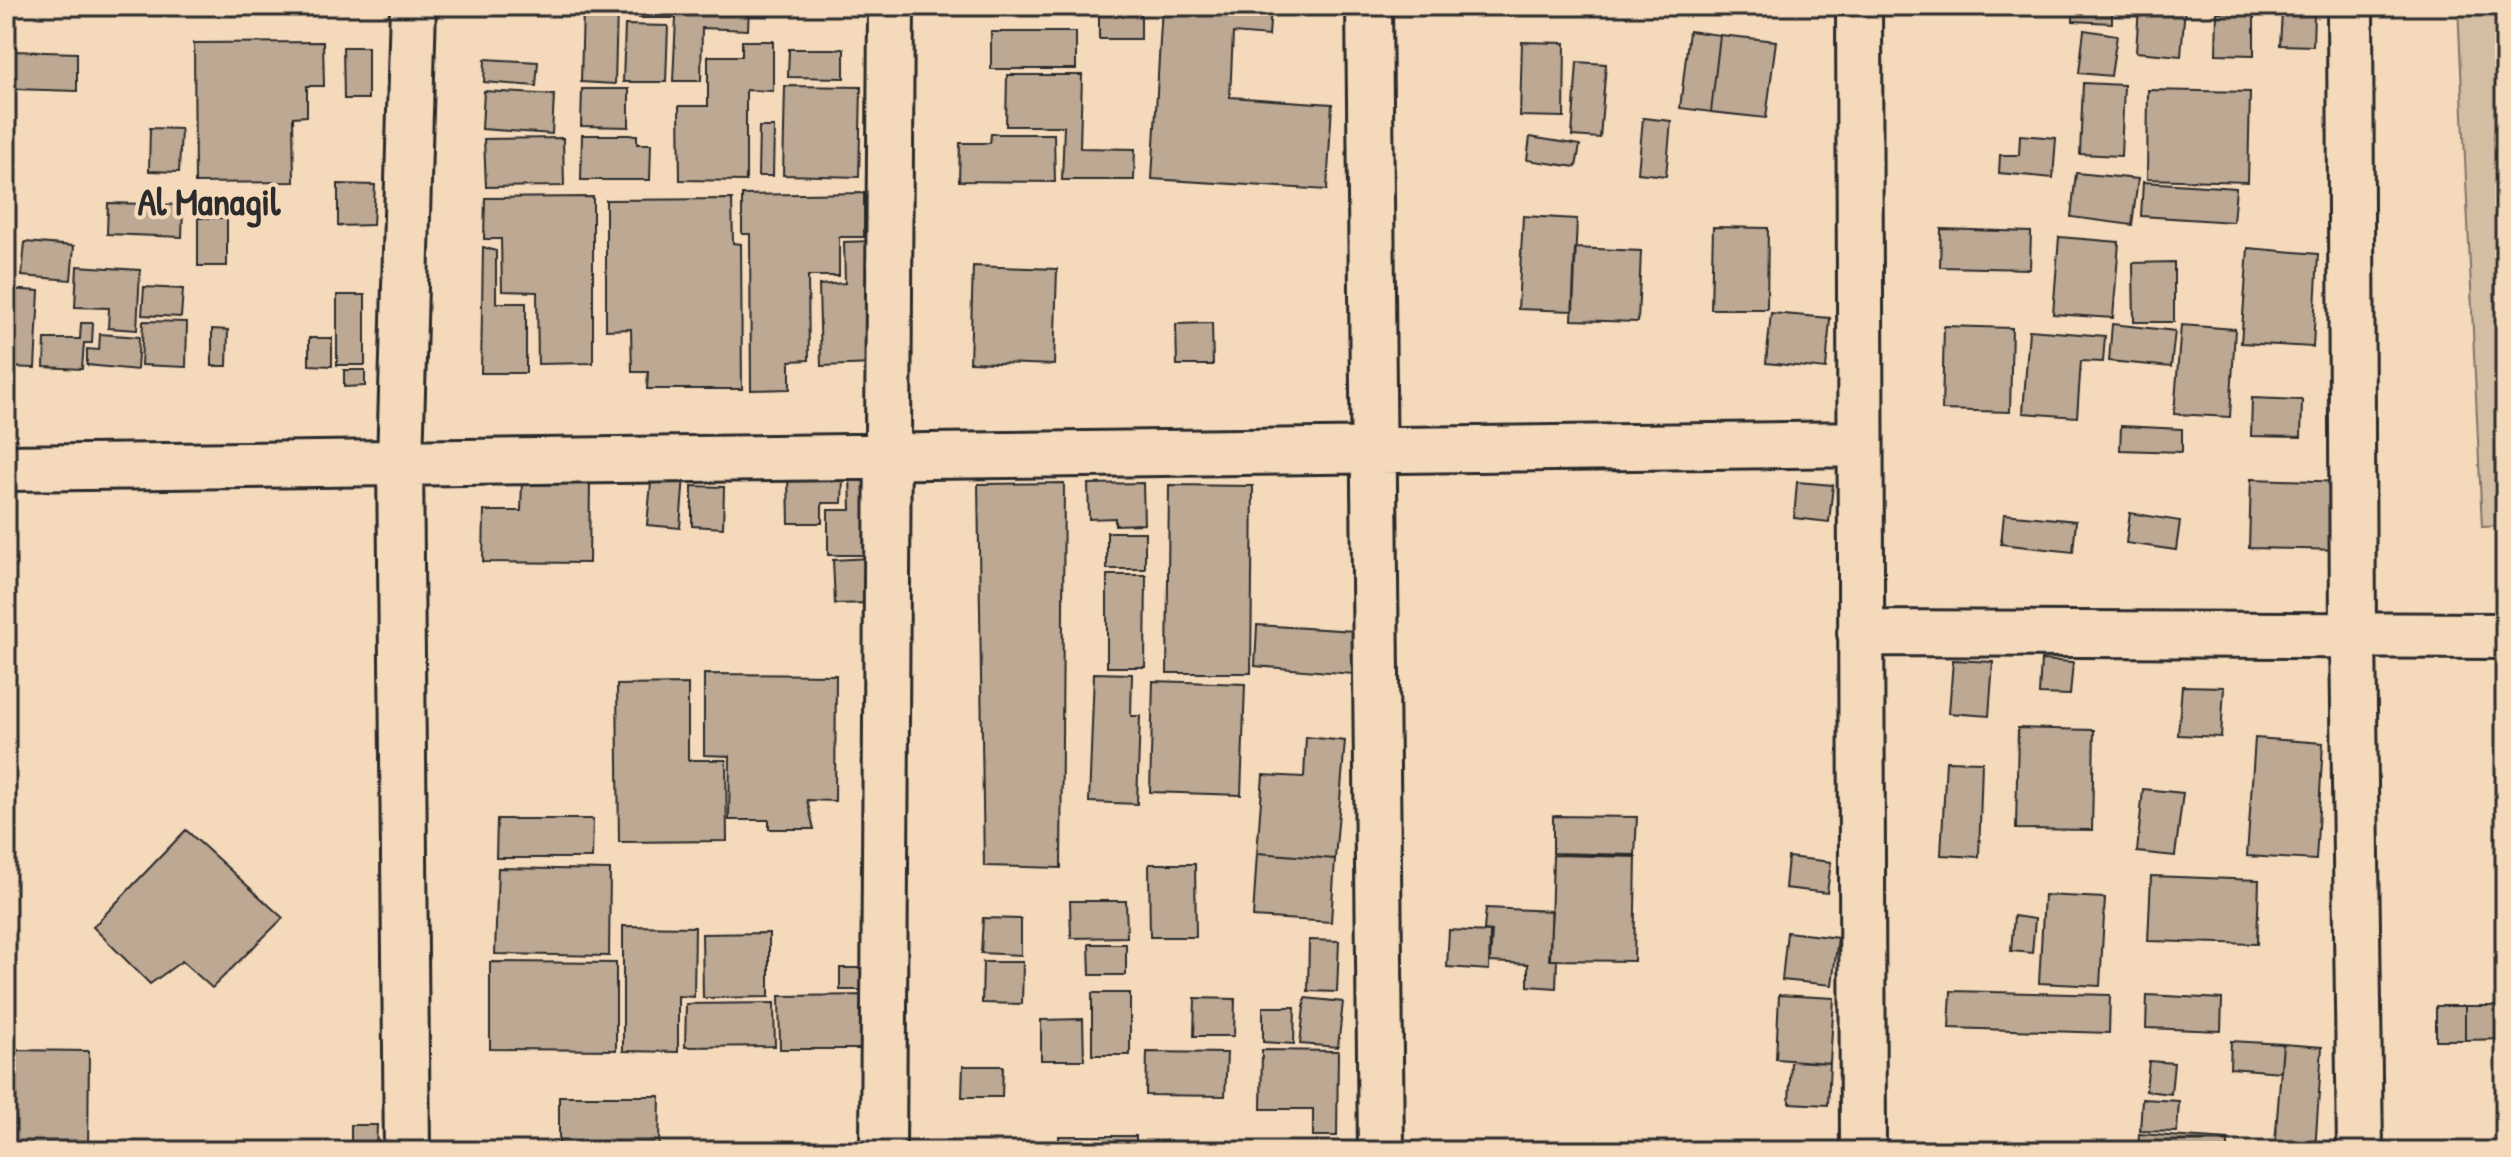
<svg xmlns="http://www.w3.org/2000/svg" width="2511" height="1157" font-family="'Patrick Hand',sans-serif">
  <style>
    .green { fill: #d3bda3; stroke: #7f7467; stroke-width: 2 }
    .building { fill: #bca893; stroke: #2b2b2b; stroke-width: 2 }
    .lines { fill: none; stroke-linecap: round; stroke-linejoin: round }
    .minor-casing { stroke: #2b2b2b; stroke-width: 50 }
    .minor { stroke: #f4d9bb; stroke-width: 44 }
    .labels { text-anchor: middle; stroke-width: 8; stroke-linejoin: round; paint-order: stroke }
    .town-label { font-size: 38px; font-weight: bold; fill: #2b2b2b; stroke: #f4d9bb }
  </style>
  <rect width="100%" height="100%" fill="#f4d9bb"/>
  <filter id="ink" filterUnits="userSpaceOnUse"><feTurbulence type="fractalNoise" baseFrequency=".0125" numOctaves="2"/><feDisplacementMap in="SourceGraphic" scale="16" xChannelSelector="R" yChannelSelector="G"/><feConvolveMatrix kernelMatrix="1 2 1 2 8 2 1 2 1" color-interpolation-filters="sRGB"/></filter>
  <g filter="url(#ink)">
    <path class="green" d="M2458,6h47v520l-23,1z"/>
    <path class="building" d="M639,6h110l-1,24 -46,-2 -1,53h-28l3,-63h-37z
      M1099,6h42v33h-42z
      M1162,6h109l-2,30 -36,-3 -3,64 102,7 -5,86 -175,-11z
      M2073,6h39v17l-39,-2z
      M2139,6h46l-4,50 -45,-4z
      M583,8h34l-2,76 -34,-2z
      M2217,12l37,1v42l-38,-1z
      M2282,12l32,1 -1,33 -33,-1z
      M625,25l43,1 -2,56h-43z
      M2084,30l33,5 -6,41 -32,-3z
      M1689,31l31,4 -9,77 -31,-4z
      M991,32h85v37h-85z
      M1720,35l56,6 -10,77 -55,-6z
      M742,41h31v50l-27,-1v91l-66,-1 -1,-74h29v-50h34z
      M323,42l1,44h-17v30l-14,1 1,65 -99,1 -1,-140z
      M1522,42l43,1 -1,74 -44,-1z
      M343,47h25v52h-24z
      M789,49h55v29l-56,-1z
      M13,51l64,2v38l-64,-2z
      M485,59l53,3 -2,24 -52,-4z
      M1577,62l29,2 -6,74 -28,-2z
      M1007,75h75l-2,73 55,1 -1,31h-72l2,-54h-58z
      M2083,83l41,2 -3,71 -41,-2z
      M785,86l76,1 -2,90 -76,-2z
      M582,89h47v38l-48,-1z
      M2148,90l102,2 -2,90 -101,-3z
      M484,91l70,4 -2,39 -70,-5z
      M1643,118l28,3 -5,55 -28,-3z
      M759,127h15l-1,49h-15z
      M150,128l31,1 -2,43 -30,-1z
      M991,134h63l1,48 -96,-1 1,-38h30z
      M582,135h55v9h14l-1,36h-69z
      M2020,135l36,3 -3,40 -54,-5 1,-18h19z
      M1530,137l50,8 -4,22 -49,-7z
      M563,138l1,48 -78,1 -2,-48z
      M2076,173l62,6 -6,46 -61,-8z
      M2143,182l93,6 -3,34 -92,-6z
      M338,184l37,1 -2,40 -35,1z
      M864,193v44h-25v39h-31l1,84 -19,1v28l-39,1 -1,-156h-8v-39z
      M593,197v166l-55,1 -1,-72 -35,-1 -1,-52h-17l1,-41z
      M732,199l1,44 8,1 1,145h-95l1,-17h-16l-1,-43 -25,1v-130z
      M108,203l75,2 -1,32 -75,-3z
      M1523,216l54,3 -4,92 -55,-2z
      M198,218h29v48h-29z
      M1713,227l55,1 -1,81h-56z
      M1941,229l90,3 -1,37 -90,-2z
      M2059,237l60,5 -6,76 -60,-4z
      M871,241l4,123 -54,2 -2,-81 26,-2 -1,-41z
      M25,242l49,4 -3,34 -49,-4z
      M483,247l13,4v52h30v70h-45z
      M1575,248l66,3 -3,71 -66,-2z
      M2248,248l70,6 -5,93 -72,-4z
      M2174,262v60h-40l-1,-59z
      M77,266l63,4 -3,60 -29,-2 1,-20 -34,-1z
      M973,266l84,3 -3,96 -84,-3z
      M144,287l39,2 -2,28 -39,-2z
      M6,289l33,2 -4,77 -29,-1z
      M337,295h28v70h-28z
      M1771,313l59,5 -4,51 -60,-6z
      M143,321l44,1 -1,45 -45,-2z
      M81,323h12l-1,20h-8l-2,26 -38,-2 1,-28h35z
      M1212,323l1,42h-36l-1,-41z
      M2112,324l63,7 -4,36 -62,-6z
      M2181,325l54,4 -5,88 -56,-3z
      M1944,326l68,2 -2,84 -68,-2z
      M212,329l16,1 -1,36h-15z
      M2029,330l76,6 -2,26 -22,-1 -4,56 -54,-4z
      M100,334l39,3 -2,33 -50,-5v-16l12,1z
      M309,338h23v28l-23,-1z
      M344,370h21v16l-21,1z
      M2252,398l50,2 -1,37 -50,-1z
      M2121,426l61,3v23l-62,-2z
      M652,472l32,3 -4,53 -33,-3z
      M850,476h22l1,79h-45v-45h23z
      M788,478h55l-1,25h-20v20h-33z
      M2251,479l95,3 -2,68 -95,-2z
      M522,481l68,1 -1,81 -106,-1 1,-51h37z
      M1797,482l36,3 -4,37 -35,-4z
      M1064,483l-3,385 -77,-2 -6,-382z
      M1143,483l1,41 -29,1v-7l-26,1 -1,-35z
      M1169,485l84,1 -2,187h-84z
      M692,486l32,1 -1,41 -31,-2z
      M2130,513l50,8 -4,29 -50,-7z
      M2004,514l72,7 -3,31 -72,-8z
      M1107,532h38v37h-38z
      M870,558l1,45 -36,1 -2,-44z
      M1107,575h39l-1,92h-38z
      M1257,625l98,6 -2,43 -98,-8z
      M1953,660l40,2 -4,54 -40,-3z
      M2041,660l32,2 -3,33 -31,-1z
      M1094,673l38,1 -1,42h9l-3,88 -48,-2z
      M704,674l132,1 -1,126 -28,-1 7,29h-45v-9h-40l1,-64 -26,-1z
      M1153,681l92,3 -4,111 -91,-3z
      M688,684v76h38l1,81 -108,1 -2,-157z
      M2182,686l42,1 -3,50 -43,-2z
      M2018,728l76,2 -2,100 -76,-1z
      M1306,737l39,4 -10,118 -78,-6 6,-78 41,2z
      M2255,738l68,5 -7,117 -69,-4z
      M1946,761l36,1 -3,95 -38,-2z
      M2143,789l40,4 -8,63 -38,-4z
      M1553,816l84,1 -2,38 -82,-2z
      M497,819h96l-1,39h-96z
      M186,830l97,88 -71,70 -30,-27 -32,23 -57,-57z
      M1257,853l78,6 -4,63 -78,-5z
      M1553,855l83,2 -2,104 -84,-1z
      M1788,857l43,5 -4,31 -42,-5z
      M1149,864h46l1,73h-46z
      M498,868l112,2 -1,86 -114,-2z
      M2151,876l108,4 -2,64 -109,-3z
      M2044,895l61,3 -5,88 -61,-3z
      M1070,901h56l1,36 -56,1z
      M1486,908l66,3 -3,49h8l-1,28 -28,-2v-22l-38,-2 2,-31 -8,-1z
      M2014,916l21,3 -3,34 -21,-2z
      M983,918l38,1v36l-40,-2z
      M623,926l72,1 -1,70 -16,-1v56l-55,-1z
      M1449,930l41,2 -1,38 -42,-3z
      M1787,932l51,6 -6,47 -50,-5z
      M769,933v64l-66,1 -1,-64z
      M1309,940l30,1 -2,51 -29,-1z
      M1089,944h37v31h-36z
      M490,962l126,1v87l-126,-1z
      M983,962h40l-1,42 -40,-1z
      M840,968h27l1,22h-28z
      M1951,991l159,4 -1,38 -160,-5z
      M1092,993h38v62h-38z
      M874,995l-1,54h-93l-1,-53z
      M1779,995l55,3 -4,65 -54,-4z
      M2147,995l75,4 -1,32 -75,-3z
      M1195,998l40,1 -1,37h-40z
      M1305,998l38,4 -5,45 -38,-3z
      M774,1003l1,43 -90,1 1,-43z
      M2436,1006h29v34h-29z
      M2465,1006h40v33l-40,1z
      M1263,1007h32l-1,37 -31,-2z
      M1083,1019l1,41h-43v-40z
      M2231,1041l52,3 -2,28 -51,-4z
      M2283,1044l39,3 -7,104h-22v-7l-18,-1z
      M6,1050l83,1 -1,100h-82z
      M1262,1050l76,1 -1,85h-24v-27h-52z
      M1147,1052l80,1 -2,43 -79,-1z
      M1791,1061l39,2 -2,42 -39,-2z
      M2149,1061l25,2 -3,31 -25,-3z
      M963,1066h40l-1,31h-40z
      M559,1096h101l-1,50 -100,-1z
      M2142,1099l37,2 -2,31 -37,-1z
      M351,1125h26l-1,26h-25z
      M2139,1134l89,6v11h-90z
      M1059,1136h77v15h-77z"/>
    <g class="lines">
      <defs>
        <path id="minor" d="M1369,6l12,1145
          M1859,6l4,1145
          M2350,6l3,629 7,516
          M6,468l1854,-24
          M1860,633l645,3
          M407,1151l-7,-689 13,-456
          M883,1151l8,-1145"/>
      </defs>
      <use href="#minor" class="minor-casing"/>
      <use href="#minor" class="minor"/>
    </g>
  </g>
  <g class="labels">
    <g class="town-label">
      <text x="209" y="215">Al Managil</text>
    </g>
  </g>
  <rect width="2511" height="1157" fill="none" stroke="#f4d9bb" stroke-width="32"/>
  <rect x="16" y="16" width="2479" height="1125" fill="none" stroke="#2b2b2b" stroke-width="3" filter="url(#ink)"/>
</svg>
